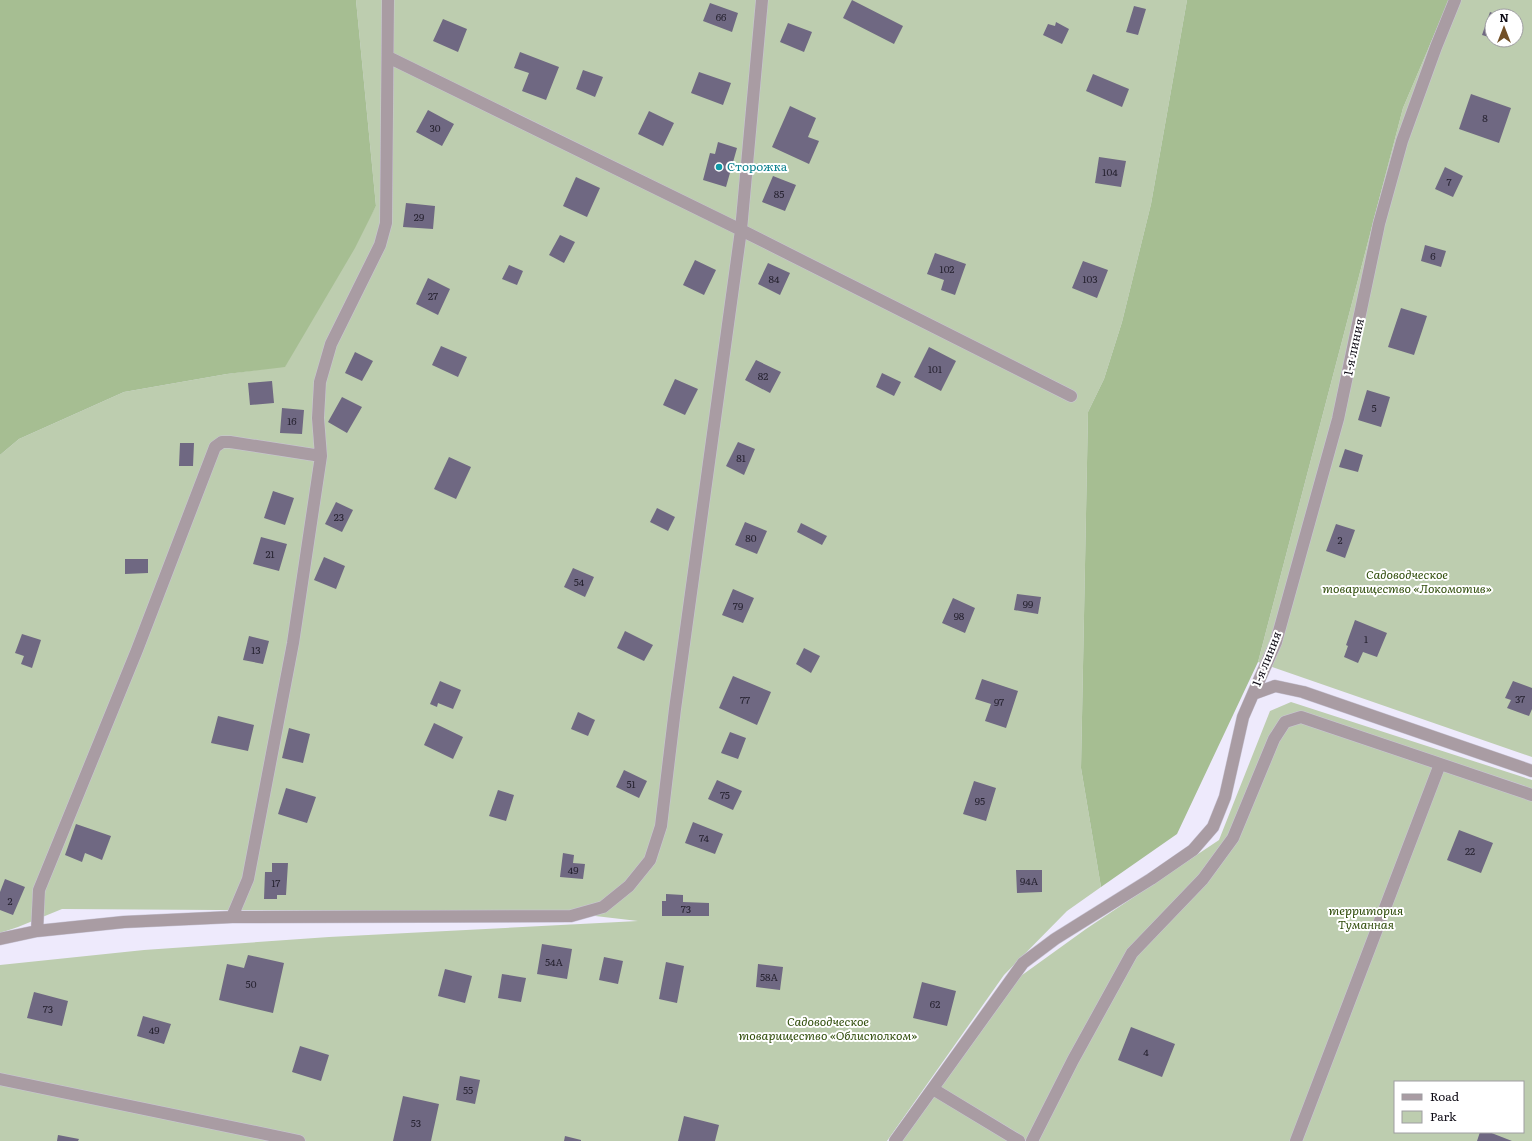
<svg xmlns="http://www.w3.org/2000/svg" width="1532" height="1141" font-family="Literata,serif">
  <style>
    .green { fill: #bdcdaf; fill-rule: evenodd }
    .forest { fill: #a6be92 }
    .building { fill: #6f6882 }
    .lines { fill: none; stroke-linecap: round; stroke-linejoin: round }
    .lane-casing { stroke: #cac6d7; stroke-width: 13 }
    .street-casing { stroke: #cac6d7; stroke-width: 13 }
    .lane { stroke: #a99ca3; stroke-width: 12 }
    .street { stroke: #a99ca3; stroke-width: 12 }
    .culture-dot { fill: #0f9aa8; stroke: #fff; stroke-width: 1.5 }
    .labels { text-anchor: middle; stroke-width: 4; stroke-linejoin: round; paint-order: stroke }
    .number-label { font-size: 10px; fill: #272331 }
    .culture-label { font-size: 12px; fill: #0d838f; stroke: #fff; text-anchor: start }
    .street-label { font-size: 12px; fill: #0f0c16; stroke: #fff }
    .park-label { font-size: 12px; font-style: italic; fill: #304d0b; stroke: #fff }
  </style>
  <rect width="100%" height="100%" fill="#eeeafc"/>
  <path class="green" d="M356,0h831l-36,204 -29,118 -18,57 -16,33 -7,356 20,119 -34,24 -63,64 -117,166h-887v-176l144,-15 185,-13 309,-16 -77,-9 -499,-3 -44,18 -18,6v-478l19,-16 105,-47 103,-18 58,-8 91,-160z
    M1449,0h83v757l-274,-95 145,-554zM1492,16h24v24h-24z
    M1291,702l241,78v361h-631l117,-163 68,-49 133,-89 51,-129zM1395,1082h128v50h-128z"/>
  <path class="forest" d="M0,0h356l20,206 -21,42 -70,119 -58,7 -103,18 -105,47 -19,16z
    M1187,0h262l-46,108 -145,554 -81,172 -76,53 -20,-119 7,-356 16,-33 18,-57 29,-118z"/>
  <path class="building" d="M852,0l51,26 -9,18 -51,-26z
    M710,3l28,10 -6,19 -29,-11z
    M1134,6l12,3 -8,26 -12,-3z
    M1490,12l10,4h-8v22l-10,-3z
    M443,19l24,10 -9,23 -25,-11z
    M1056,22l13,7 -7,15 -19,-9 5,-11 7,2z
    M788,23l24,9 -8,20 -24,-10z
    M520,52l39,15 -13,33 -24,-9 7,-18 -15,-5z
    M583,70l20,7 -8,20 -19,-8z
    M699,72l32,11 -8,22 -32,-12z
    M1093,74l36,15 -7,18 -36,-16z
    M1471,94l40,14 -12,35 -40,-14z
    M790,106l26,12 -8,19 11,4 -10,23 -37,-17z
    M428,110l26,14 -12,22 -26,-14z
    M649,111l25,12 -11,23 -25,-12z
    M718,142l19,6 -11,39 -23,-7 7,-27 5,1z
    M1099,157l27,4 -5,26 -26,-4z
    M1445,167l18,9 -10,21 -18,-8z
    M773,176l23,9 -11,26 -23,-9z
    M576,177l24,11 -13,29 -24,-11z
    M406,203l29,3 -2,23 -30,-2z
    M560,235l15,7 -11,21 -15,-8z
    M1425,245l21,6 -5,16 -20,-6z
    M935,253l31,11 -11,31 -14,-5 3,-10 -17,-6z
    M695,260l21,10 -12,25 -21,-10z
    M1083,261l25,9 -11,28 -25,-10z
    M768,263l22,10 -10,22 -22,-11z
    M509,265l14,6 -6,14 -15,-6z
    M428,278l22,11 -12,26 -22,-11z
    M1401,308l26,8 -13,39 -26,-8z
    M441,346l26,11 -9,20 -26,-12z
    M929,347l27,14 -15,30 -27,-14z
    M355,352l18,9 -11,20 -17,-8z
    M756,360l25,12 -11,21 -25,-13z
    M882,373l19,9 -7,14 -18,-9z
    M675,379l23,10 -13,26 -22,-10z
    M272,381l2,22 -24,2 -2,-22z
    M1367,390l23,7 -9,30 -23,-7z
    M342,397l20,10 -15,26 -19,-11z
    M282,408l22,2 -2,24 -22,-1z
    M738,442l17,7 -11,26 -18,-9z
    M180,443h14l-1,23h-14z
    M1345,449l18,6 -5,17 -19,-5z
    M449,457l22,10 -15,32 -22,-10z
    M273,491l21,7 -9,27 -21,-7z
    M336,502l17,8 -11,22 -17,-8z
    M657,508l18,9 -7,14 -18,-9z
    M745,522l22,9 -10,23 -22,-9z
    M801,523l26,13 -5,9 -25,-13z
    M1336,524l19,6 -10,28 -19,-7z
    M261,537l26,7 -8,27 -26,-7z
    M324,557l21,9 -9,23 -22,-9z
    M125,559h23v14l-23,1z
    M573,568l21,9 -9,20 -21,-10z
    M733,589l21,9 -11,25 -21,-8z
    M1017,594l24,3 -3,17 -24,-4z
    M953,598l22,10 -10,25 -23,-10z
    M1355,620l32,13 -10,24 -14,-5 -5,11 -14,-6 4,-11 -2,-1z
    M625,631l28,14 -9,16 -27,-13z
    M22,634l19,6 -9,28 -11,-4 3,-8 -9,-3z
    M249,636l20,5 -6,23 -20,-4z
    M804,648l16,8 -9,17 -15,-9z
    M733,676l38,16 -14,33 -38,-17z
    M982,679l36,12 -12,37 -21,-7 6,-17 -16,-5z
    M440,681l21,9 -8,19 -15,-6 -1,4 -7,-3z
    M1513,681l19,7v21l-3,7 -22,-8 4,-8 -6,-2z
    M578,712l17,8 -7,16 -17,-7z
    M218,716l36,9 -6,26 -37,-8z
    M434,723l29,14 -10,22 -29,-14z
    M289,728l21,6 -7,29 -21,-5z
    M730,732l16,6 -8,21 -17,-6z
    M624,770l23,11 -8,17 -23,-11z
    M717,780l25,11 -9,19 -25,-11z
    M974,781l22,7 -10,33 -23,-7z
    M286,788l30,9 -9,26 -29,-9z
    M498,790l16,5 -8,26 -17,-5z
    M693,822l30,12 -8,20 -30,-11z
    M76,824l35,12 -9,24 -17,-7 -3,9 -17,-7z
    M1459,830l34,13 -12,30 -34,-13z
    M563,853l11,2 -1,8 12,1 -2,15 -23,-2z
    M272,863h16l-2,32h-9v4h-13l1,-27h7z
    M1016,870h26v22l-25,1z
    M5,879l20,8 -12,28 -13,-5v-18z
    M666,894l17,1v7l26,1v13h-47v-15h4z
    M542,944l30,5 -5,30 -30,-5z
    M248,955l36,8 -11,50 -54,-13 8,-36 17,4z
    M604,957l19,4 -5,23 -19,-4z
    M666,962l18,4 -7,37 -18,-4z
    M758,964l25,3 -3,23 -24,-3z
    M445,969l27,7 -7,27 -27,-7z
    M502,974l24,4 -5,24 -23,-4z
    M922,982l34,9 -9,35 -34,-8z
    M34,992l34,9 -6,25 -35,-8z
    M143,1016l28,8 -7,20 -27,-8z
    M1131,1027l44,17 -13,33 -44,-17z
    M300,1046l29,9 -8,26 -29,-9z
    M460,1076l20,4 -5,24 -19,-4z
    M403,1096l36,8 -8,37h-38z
    M684,1116l35,9 -4,16h-37z
    M1480,1132h9l23,9h-35z
    M58,1135l21,4 -1,2h-21z
    M565,1136l16,4v1h-17z"/>
  <g class="lines">
    <defs>
      <path id="lane" d="M388,57l353,173 330,166
        M232,917l16,-38 45,-236 28,-187 -3,-38 2,-36 11,-38 49,-99 6,-22 2,-223
        M37,931l2,-41 98,-240 78,-203 7,-5h8l91,14
        M0,939l37,-8 87,-9 108,-5 339,-1 32,-9 26,-21 21,-26 11,-34 14,-117 66,-479 21,-230
        M0,1079l299,62
        M933,1089l86,52
        M1032,1141l41,-81 59,-107 71,-74 30,-41 41,-99 11,-17 16,-5 231,78
        M1296,1141l144,-377"/>
      <path id="street" d="M1253,694l23,-52 62,-223 41,-195 23,-83 34,-94 19,-47
        M895,1141l128,-178 32,-24 96,-60 42,-29 20,-23 12,-30 18,-80 10,-23 22,-8 28,6 229,79"/>
    </defs>
    <use href="#lane" class="lane-casing"/>
    <use href="#street" class="street-casing"/>
    <use href="#lane" class="lane"/>
    <use href="#street" class="street"/>
  </g>
  <circle class="culture-dot" cx="719" cy="167" r="4"/>
  <g class="labels">
    <g class="number-label">
      <text x="721" y="21">66</text>
      <text x="1485" y="122">8</text>
      <text x="435" y="132">30</text>
      <text x="1110" y="176">104</text>
      <text x="1449" y="186">7</text>
      <text x="779" y="198">85</text>
      <text x="419" y="221">29</text>
      <text x="1433" y="260">6</text>
      <text x="947" y="273">102</text>
      <text x="774" y="283">84</text>
      <text x="1090" y="283">103</text>
      <text x="433" y="300">27</text>
      <text x="935" y="373">101</text>
      <text x="763" y="380">82</text>
      <text x="1374" y="412">5</text>
      <text x="292" y="425">16</text>
      <text x="741" y="462">81</text>
      <text x="339" y="521">23</text>
      <text x="751" y="542">80</text>
      <text x="1340" y="544">2</text>
      <text x="270" y="558">21</text>
      <text x="579" y="586">54</text>
      <text x="1028" y="608">99</text>
      <text x="738" y="610">79</text>
      <text x="959" y="620">98</text>
      <text x="1366" y="643">1</text>
      <text x="256" y="654">13</text>
      <text x="1520" y="703">37</text>
      <text x="745" y="704">77</text>
      <text x="999" y="706">97</text>
      <text x="631" y="788">51</text>
      <text x="725" y="799">75</text>
      <text x="980" y="805">95</text>
      <text x="704" y="842">74</text>
      <text x="1470" y="855">22</text>
      <text x="573" y="874">49</text>
      <text x="1029" y="885">94А</text>
      <text x="276" y="887">17</text>
      <text x="10" y="905">2</text>
      <text x="686" y="913">73</text>
      <text x="554" y="966">54А</text>
      <text x="769" y="981">58А</text>
      <text x="251" y="988">50</text>
      <text x="935" y="1008">62</text>
      <text x="48" y="1013">73</text>
      <text x="154" y="1034">49</text>
      <text x="1146" y="1056">4</text>
      <text x="468" y="1094">55</text>
      <text x="416" y="1127">53</text>
    </g>
    <g class="culture-label">
      <text x="727" y="171">Сторожка</text>
    </g>
    <g class="street-label">
      <text transform="translate(1354 347) rotate(-78)" y="4">1-я линия</text>
      <text transform="translate(1267 659) rotate(-68)" y="4">1-я линия</text>
    </g>
    <g class="park-label">
      <text x="1407" y="579">Садоводческое<tspan x="1407" dy="14">товарищество «Локомотив»</tspan></text>
      <text x="1366" y="915">территория<tspan x="1366" dy="14">Туманная</tspan></text>
      <text x="828" y="1026">Садоводческое<tspan x="828" dy="14">товарищество «Облисполком»</tspan></text>
    </g>
  </g>
  <rect x="1394" y="1081" width="130" height="52" fill="#ffffff" stroke="#9f9ea2"/>
  <rect x="1402" y="1094" width="20" height="6" fill="#a99ca3" stroke="#9f9ea2"/>
  <text x="1430" y="1101" font-size="12" fill="#0f0c16">Road</text>
  <rect x="1402" y="1111" width="20" height="12" fill="#bdcdaf" stroke="#9f9ea2"/>
  <text x="1430" y="1121" font-size="12" fill="#0f0c16">Park</text>
  <g transform="translate(1504 28)"><circle r="19" fill="#ffffff" stroke="#9f9ea2"/>
  <path d="M0-3L7 15L0 10L-7 15Z" fill="#725027"/>
  <text y="-6" font-size="11" font-weight="bold" text-anchor="middle" fill="#0f0c16">N</text>
  </g>
</svg>
